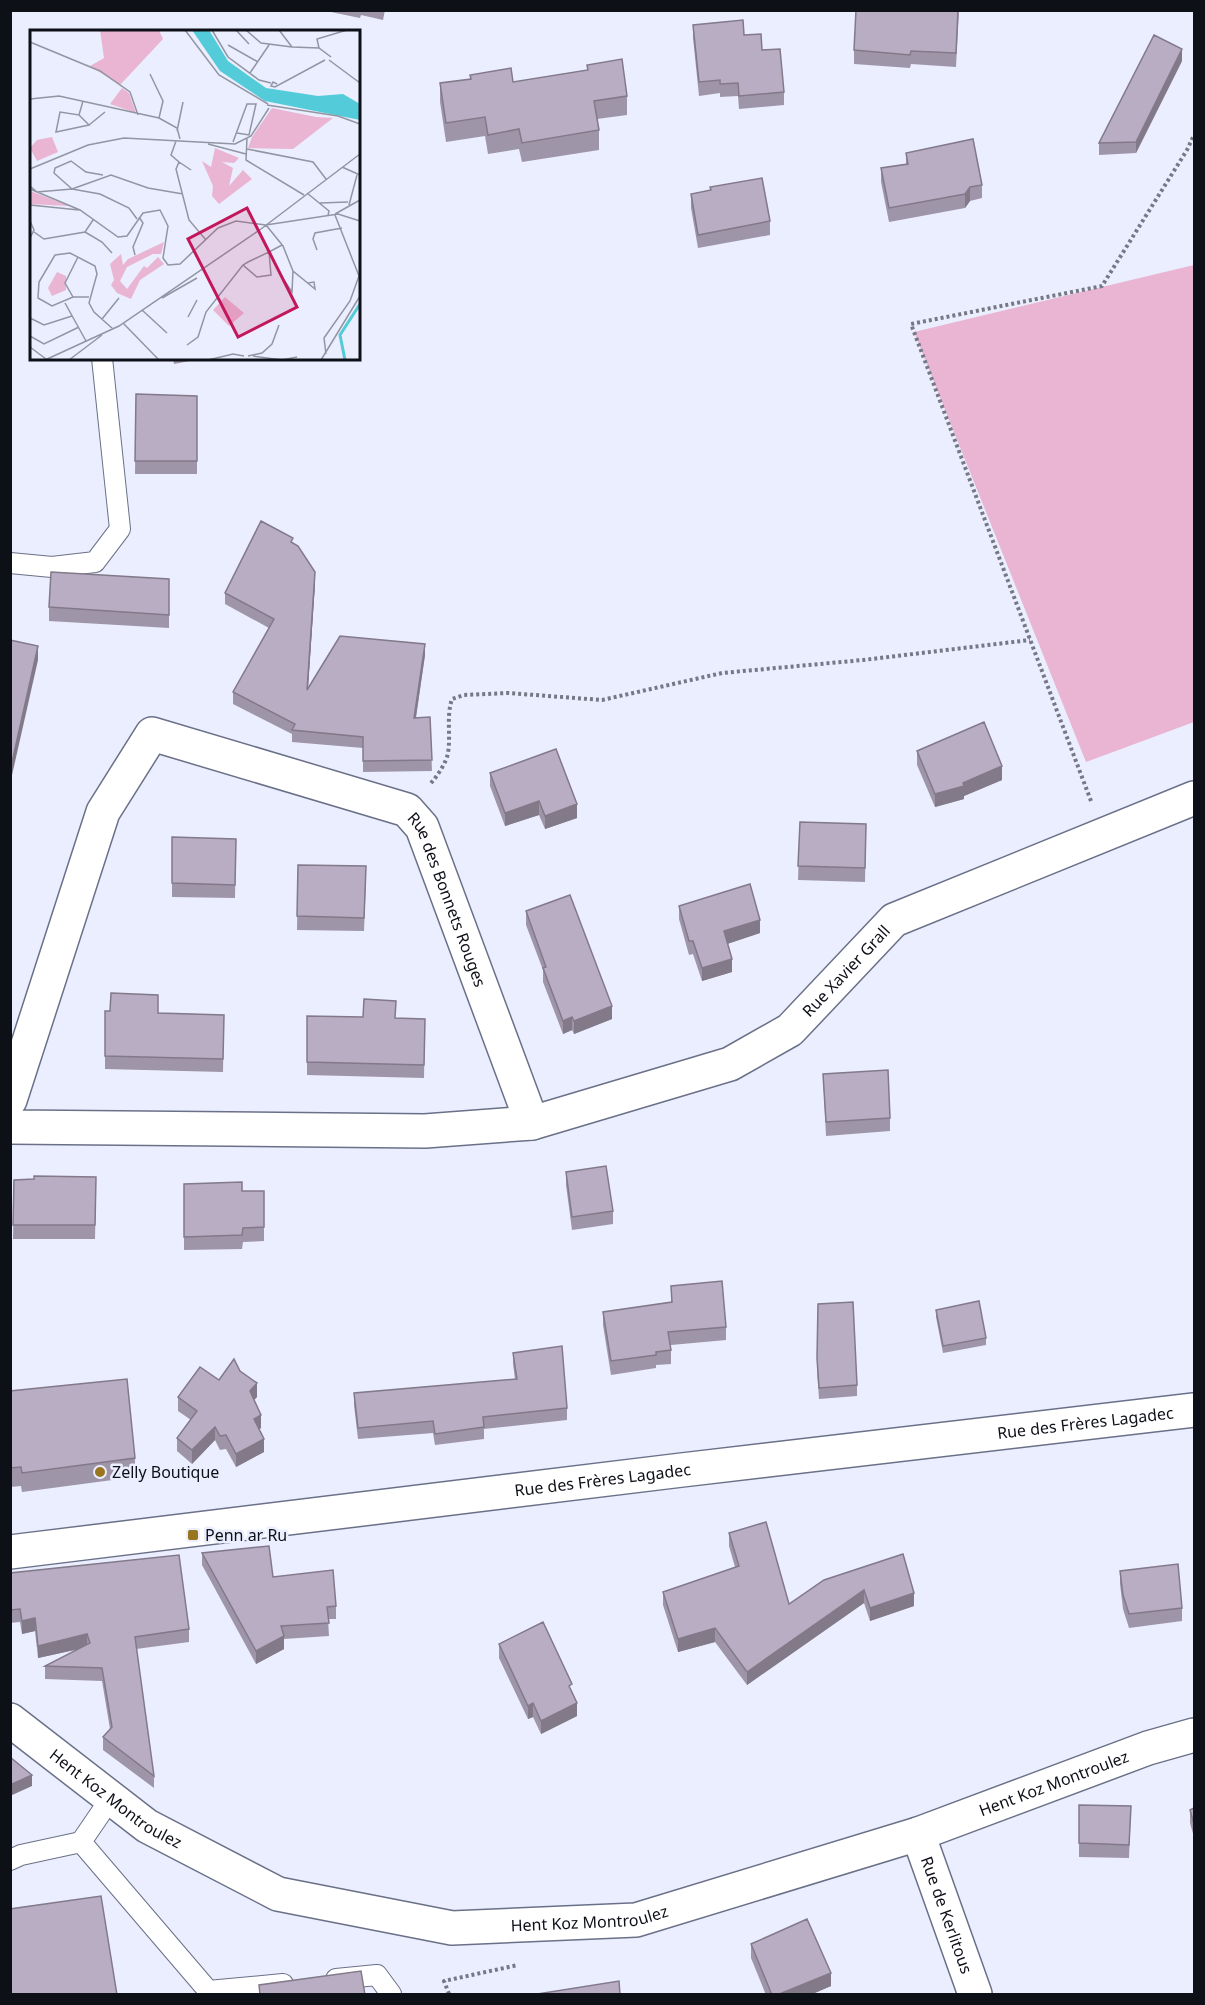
<svg xmlns="http://www.w3.org/2000/svg" width="1205" height="2005" font-family="'Noto Sans',sans-serif">
  <style>
    .green { fill: #e9b5d3 }
    .lines { fill: none; stroke-linecap: round; stroke-linejoin: round }
    .lane-casing { stroke: #6a7087; stroke-width: 22 }
    .street-casing { stroke: #6a7087; stroke-width: 36 }
    .path { stroke: #767985; stroke-width: 4; stroke-dasharray: 3 3; stroke-linecap: butt }
    .lane { stroke: #fff; stroke-width: 20 }
    .street { stroke: #fff; stroke-width: 33 }
    .wall { fill: #9f95a9 }
    .shaded-wall { fill: #827989 }
    .building { fill: #b9adc4; stroke: #827989; stroke-width: 1.5 }
    .poi-dot { fill: #98751f; stroke: #eaeefe; stroke-width: 2 }
    .labels { text-anchor: middle; stroke-width: 5; stroke-linejoin: round; paint-order: stroke }
    .street-label { font-size: 16px; fill: #0e1018; stroke: #eaeefe }
    .poi-label { font-size: 16px; fill: #0e1018; stroke: #eaeefe; text-anchor: start }
    .inset-river { fill: none; stroke: #54cbd9; stroke-width: 3 }
    .inset-road { fill: none; stroke: #9295a2; stroke-width: 1.5 }
    .view { fill: #c2185b; fill-opacity: 0.15; stroke: #c2185b; stroke-width: 3 }
    .inset-edge { fill: none; stroke: #0e1018; stroke-width: 3 }
  </style>
  <rect width="100%" height="100%" fill="#eaeefe"/>
  <path class="green" d="M1194,265v457l-108,40 -172,-430z"/>
  <g class="lines">
    <defs>
      <path id="lane" d="M10,563l42,4 43,-5 25,-33 -18,-171
        M81,1842l30,-44
        M10,1860l11,-5 60,-13 130,152
        M336,1979l41,-4 14,19
        M208,1991l75,-7"/>
      <g id="street">
        <path id="s1" d="M10,1100l93,-288 49,-78 255,76 15,17 110,296 -107,8 -415,-4"/>
        <path id="s2" d="M532,1123l198,-59 60,-34 104,-110 300,-122"/>
        <path id="s3" d="M10,1552l672,-82 512,-60"/>
        <path id="s4" d="M10,1720l137,106 131,68 174,34 184,-8 282,-86 230,-86 46,-13"/>
        <path id="s5" d="M918,1834l57,160"/>
      </g>
    </defs>
    <use href="#lane" class="lane-casing"/>
    <use href="#street" class="street-casing"/>
    <path class="path" d="M431,783c7,-8 15,-20 17,-30 3,-19 -2,-36 4,-54l12,-4 44,-2 94,7 120,-27 141,-13 167,-20
      M1091,801l-180,-477 191,-38 85,-136 7,-15
      M449,1994l-5,-13 74,-16"/>
    <use href="#lane" class="lane"/>
    <use href="#street" class="street"/>
  </g>
  <path class="wall" d="M385,10l-2,10 -22,-5 -1,3 -34,-7z
    M959,10l-3,57 -45,-3 -1,4 -56,-4v-14z
    M693,25l51,10 18,15 22,42v13l-45,4 -1,-13 -18,1v-4l-21,3 -6,-58z
    M1182,61l-46,92 -37,2v-12z
    M587,65l40,31v19l-30,4 2,11v20l-77,12 -3,-13 -31,5 -3,-18 -39,6 -6,-40v-19l73,-1 74,-12z
    M906,153l76,32v13l-12,3 -5,7 -76,14 -8,-40v-14l25,-4z
    M710,187l60,34v14l-72,13 -7,-40v-14l19,-4z
    M173,358h32l-31,6z
    M136,394l61,2v78h-62z
    M293,543l22,41 -7,105 117,-34 -9,63 14,-1 2,54 -69,1v-24l-71,-6v-8l-59,-30v-12l36,-64 -44,-24v-11z
    M169,579v49l-120,-7v-14z
    M917,751l85,29 -38,16v3l-29,8 -18,-42z
    M490,773l87,45 -32,11 -6,-14 -34,11 -15,-40z
    M800,822l66,2 -1,58 -67,-2z
    M172,837l64,2 -1,59 -63,-1z
    M298,865l68,14 -2,52 -67,-1z
    M679,906l81,27 -33,11 5,28 -30,9 -9,-27 -4,1 -10,-36z
    M526,911l86,108 -38,15 -2,-4 -9,4 -20,-52v-12l-17,-45z
    M105,1011l119,4 -1,57 -118,-3z
    M307,1016l118,3 -1,59 -117,-3z
    M823,1074l67,44v13l-64,5z
    M566,1172l47,39v13l-41,6 -6,-45z
    M14,1180l82,10 -1,49h-82z
    M184,1184l58,7h22v50l-21,1 -1,7 -58,1z
    M671,1286l55,41v13l-55,5v19l-15,1v3l-45,7 -8,-50v-13l68,-10z
    M818,1304l39,81v11l-38,3 -2,-30z
    M936,1310l50,28v7l-43,8 -7,-36z
    M513,1353l54,55v12l-83,9v10l-49,6 -2,-12 -75,6 -4,-34v-12l161,-14 -2,-15z
    M240,1371l17,26 -3,3 7,28 -2,1 5,23 -28,15 -10,-18 -6,1 -5,-10 -23,24 -15,-13v-13l14,-18 -13,-9v-14z
    M10,1391l125,67v19l-113,15 -1,-6 -11,1z
    M729,1533l60,71 114,-50 11,52 -44,15 -6,-18 -117,82 -32,-43 -37,10 -15,-47v-13l72,-25 -6,-21z
    M202,1553l71,24 63,29v13h-8l1,17 -45,3v10l-28,15 -54,-99z
    M1120,1571l62,37v13l-53,7 -6,-19 -3,-25z
    M10,1573l179,56v13l-53,7 18,127v12l-51,-38v-13l7,-8 -8,-48 -57,-2v-13l35,-17 -42,9 -3,-27 -13,3 -2,-12 -10,1z
    M499,1644l73,48 5,24 -36,18 -8,-17 -5,2 -29,-61z
    M1079,1805l52,1 -2,52 -50,-1z
    M1194,1808v29l-4,-14v-13z
    M751,1944l80,42 -21,9h-44l-15,-37z"/>
  <path class="shaded-wall" d="M1182,49v12l-46,92v-11z
    M970,187v14l-5,7v-14z
    M315,572v12l-8,118v-12z
    M425,644v11l-11,74v-11z
    M38,646v14l-28,124v-13z
    M1002,766v14l-38,16v3l-29,8v-13l28,-11z
    M539,801v14l-34,11v-13z
    M577,804v14l-32,11v-13z
    M760,920v13l-36,12v-14z
    M732,959v13l-30,9v-13z
    M612,1006v13l-38,15v-13z
    M572,1017v13l-9,4v-13z
    M257,1383v14l-7,7v-13z
    M261,1415v13l-7,5v-14z
    M215,1427v13l-23,24v-14z
    M264,1439v13l-28,15v-13z
    M864,1590v13l-117,82v-13z
    M914,1593v13l-44,15v-13z
    M35,1618v13l-13,3v-13z
    M715,1628v14l-37,10v-13z
    M87,1634v13l-49,11v-12z
    M284,1636v13l-28,15v-13z
    M533,1703v14l-5,2v-13z
    M577,1703v13l-36,18v-13z
    M32,1775v11l-22,10v-11z
    M831,1973v13l-21,9h-33z"/>
  <path class="building" d="M856,10h102l-2,43 -45,-2 -1,4 -56,-5z
    M743,20l1,15 17,-1 1,16 18,-1 4,43 -45,4 -1,-13 -18,1v-4l-21,2 -6,-57z
    M1154,35l28,14 -46,93 -37,1z
    M622,59l5,37 -33,5 5,29 -77,13 -3,-14 -31,6 -3,-18 -39,6 -6,-40 31,-4 -1,-4 41,-7 2,14 75,-12 -1,-5z
    M973,139l9,46 -12,2 -5,7 -76,14 -8,-40 27,-4 -2,-11z
    M762,178l8,43 -72,14 -7,-41 20,-4 -1,-3z
    M136,394l61,2v65h-62z
    M261,521l32,17 -2,4 7,4 17,26 -8,118 33,-54 85,8 -11,74 16,-1 2,43 -69,1v-24l-71,-7 3,-6 -62,-32 41,-73 -49,-26z
    M51,572l118,7v36l-120,-8z
    M10,640l28,6 -28,125z
    M984,722l18,44 -39,17 1,3 -29,8 -18,-43z
    M556,749l21,55 -32,12 -6,-15 -34,12 -15,-40z
    M800,822l66,2 -1,44 -67,-2z
    M172,837l64,2 -1,46 -63,-2z
    M298,865l68,1 -2,52 -67,-2z
    M750,884l10,36 -36,11 8,28 -30,9 -9,-27h-4l-10,-35z
    M570,895l42,111 -38,15 -2,-4 -9,4 -20,-53 3,-1 -20,-56z
    M111,993l47,2v18l66,2 -1,44 -118,-3v-45h5z
    M364,999l32,2 -1,17 30,1 -1,46 -117,-3v-46l56,1z
    M888,1070l2,48 -64,4 -3,-48z
    M606,1166l7,45 -41,6 -6,-45z
    M34,1176l62,1 -1,48h-82l1,-45 20,-1z
    M242,1182v9h22v36l-21,1 -1,7 -58,2v-53z
    M722,1281l4,46 -58,5 3,18 -15,2v3l-45,6 -8,-49 69,-10 -1,-16z
    M979,1301l7,37 -43,8 -7,-36z
    M853,1302l4,83 -38,3 -2,-30 1,-54z
    M562,1346l5,62 -84,9 1,10 -49,7 -2,-13 -75,7 -4,-35 163,-14 -4,-26z
    M234,1359l6,12 17,12 -7,8 11,24 -7,4 10,20 -28,15 -10,-19 -6,1 -5,-9 -23,23 -15,-12 20,-27 -19,-14 22,-30 19,13z
    M127,1379l8,79 -113,15 -1,-6 -11,1v-77z
    M766,1522l23,82 35,-24 79,-26 11,39 -44,15 -6,-18 -117,82 -32,-44 -37,11 -15,-47 76,-26 -10,-33z
    M269,1546l4,31 60,-7 3,36 -9,1 2,16 -48,3 3,10 -28,15 -54,-98z
    M179,1555l10,74 -54,8 19,139 -51,-39 9,-10 -10,-59 -57,-2 45,-23 -3,-9 -49,12 -3,-28 -13,3 -2,-12 -10,1v-37z
    M1178,1564l4,44 -53,6 -6,-19 -3,-24z
    M543,1622l29,62 -3,2 8,17 -36,18 -8,-18 -5,3 -29,-62z
    M10,1757l22,18 -22,10z
    M1079,1805l52,1 -2,39 -50,-2z
    M1194,1808v16l-4,-14z
    M101,1896l16,99h-106l-1,-86z
    M807,1919l24,54 -54,22h-5l-21,-51z
    M361,1971l4,24h-105l-1,-10z
    M619,1981l1,14h-89z"/>
  <g class="poi-dot">
    <circle cx="100" cy="1472" r="6"/>
    <rect x="187" y="1529" width="12" height="12" rx="3"/>
  </g>
  <g class="labels">
    <g class="street-label">
      <text dy="6" stroke="none"><textPath href="#s1" startOffset="760">Rue des Bonnets Rouges</textPath></text>
      <text dy="6" stroke="none"><textPath href="#s2" startOffset="357">Rue Xavier Grall</textPath></text>
      <text dy="6" stroke="none"><textPath href="#s3" startOffset="1083">Rue des Frères Lagadec</textPath></text>
      <text dy="6" stroke="none"><textPath href="#s3" startOffset="597">Rue des Frères Lagadec</textPath></text>
      <text dy="6" stroke="none"><textPath href="#s4" startOffset="1122">Hent Koz Montroulez</textPath></text>
      <text dy="6" stroke="none"><textPath href="#s4" startOffset="132">Hent Koz Montroulez</textPath></text>
      <text dy="6" stroke="none"><textPath href="#s5" startOffset="86">Rue de Kerlitous</textPath></text>
      <text dy="6" stroke="none"><textPath href="#s4" startOffset="636">Hent Koz Montroulez</textPath></text>
    </g>
    <g class="poi-label">
      <text x="112" y="1478">Zelly Boutique</text>
      <text x="205" y="1541">Penn ar Ru</text>
    </g>
  </g>
  <g transform="translate(30 30)">
    <rect width="330" height="330" fill="#eaeefe"/>
    <path d="M70,0h59l4,9 -43,46 -30,-19 14,-8zM92,58l7,5 7,20 -26,-9zM242,78l44,9 17,1 -40,31 -45,-1 4,-11zM22,107l6,15 -21,9 -7,-13 7,-8zM185,118l24,10 -5,5 -12,-1 11,6 -4,18 14,-16 9,9 -33,25 -7,-8 1,-10 -11,-25 9,6zM0,161l16,6 23,9 -39,-2zM134,212l-3,12h-8l-26,13 -7,14 7,8 17,-23 3,2 11,-11 6,7 -24,16 -9,19 -14,-6 -6,-8 3,-5 -4,-16 11,-10 2,11 5,-6zM27,242l9,4v14l-14,6 -4,-8zM195,267l19,16 -15,13 -16,-16z" fill="#e9b5d3"/>
    <path d="M162,0h17l19,31 38,27 52,8 25,-2 17,10v16l-95,-19 -45,-30z" fill="#54cbd9"/>
    <path class="inset-river" d="M315,330l-5,-25 20,-31"/>
    <path class="inset-road" d="M155,0l34,45 49,29M182,0l16,27 31,23 12,3M206,0l13,14M216,0l15,13 31,4M249,0l13,17M0,12l70,29 30,21 8,23M198,15l30,17M262,17l27,1 12,9M289,18l-2,-9 30,-9M299,30l31,23M220,43l19,-28M120,44l13,27 -4,17M247,54l-4,-2 -2,4 4,1 50,-27M0,69l29,-3 100,22 18,10 3,11M243,76l-6,-1 71,11 22,8M49,85l10,10 -33,7 4,-20 19,3 4,-14M59,95l16,-13M147,101l6,-29M217,108l-1,22 58,35M146,111l-5,14 8,7M203,112l14,-38h9l-7,31 -12,-2M178,114l38,10M217,119l66,13 13,17M312,137l18,8M0,139l58,-24 36,-7 111,6 16,-8 18,-28M161,140l-12,-8 -3,7 13,51 17,20M0,156l7,6 35,-3 28,5 29,14 8,11M0,159l50,21 38,27 9,-1 16,-23 17,-3 8,16 -5,32 5,7 12,-1 38,-36 18,-7 30,4 72,-11 22,7M42,159l39,-14 37,13 35,6M42,159l-18,-16 1,-5 16,-7 15,11 17,3M277,163l22,18 -1,4M290,173l28,-1M0,175l49,5M319,175l8,-30M305,184l25,-14M0,191l4,9 -4,8M236,195l17,21 10,25 22,18 -1,-7 -6,1M4,202l10,7 41,-7 8,-12M55,202l17,10 10,11M287,220l-4,-11 2,-6 27,-5M239,222l2,23 -14,2 -14,-12 5,-3 21,-10 13,-7M105,225l-2,-8 10,-24 -4,-6M254,250l8,12 1,-21M43,267l-8,-14 13,-26M59,267h-16l-21,9 -14,-8 1,-16 16,-27 15,-2 25,13 2,8 -8,29 5,9 19,17M132,268l35,-20M35,273l21,38M112,280l25,23M158,287l9,-17M0,288l14,7 28,-9M72,289l17,-21M93,293l36,37M0,306l14,8 35,-17M157,315l11,-8 8,-25 37,-47M0,317l16,12M296,324l-2,-16 26,-37 9,-25 -24,-61M218,326l14,-3 10,-9 7,-19M223,326l29,4 15,-3M15,330l74,-34 142,-97 99,-75M39,330l33,-25M178,330l25,-6 11,2M291,330l39,-64"/>
    <path class="view" d="M217,178l50,99 -59,30 -50,-98z"/>
    <rect width="330" height="330" class="inset-edge"/>
  </g>
  <rect width="1205" height="2005" fill="none" stroke="#0e1018" stroke-width="24"/>
</svg>
